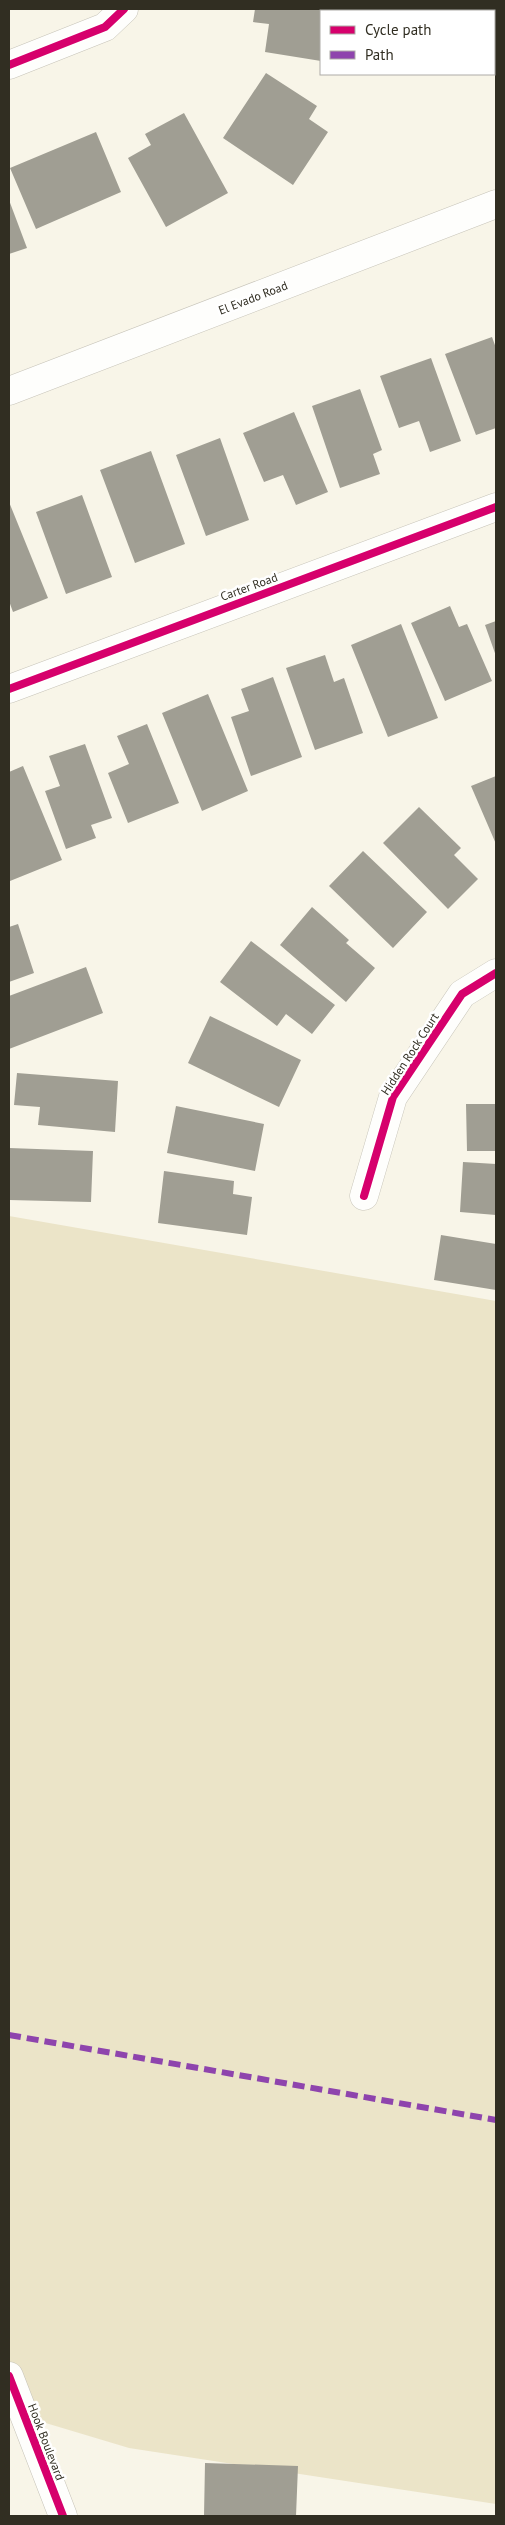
<svg xmlns="http://www.w3.org/2000/svg" width="505" height="2525" font-family="'PT Sans',sans-serif">
  <style>
    .green { fill: #ebe4c8 }
    .building { fill: #a09e93 }
    .lines { fill: none; stroke-linecap: round; stroke-linejoin: round }
    .minor-casing { stroke: #c7c4b9; stroke-width: 29 }
    .tertiary-casing { stroke: #c7c4b9; stroke-width: 29 }
    .secondary-casing { stroke: #c7c4b9; stroke-width: 29 }
    .minor { stroke: #fefefc; stroke-width: 28 }
    .tertiary { stroke: #fefefc; stroke-width: 28 }
    .secondary { stroke: #fefefc; stroke-width: 28 }
    .quiet { stroke: #8e44ad; stroke-width: 6; stroke-dasharray: 12 6; stroke-linecap: butt }
    .cycleway-casing { stroke: #fff; stroke-width: 11 }
    .cycleway { stroke: #d6006c; stroke-width: 8 }
    .labels { text-anchor: middle; stroke-width: 5; stroke-linejoin: round; paint-order: stroke }
    .street-label { font-size: 12px; fill: #312e22; stroke: #fff }
  </style>
  <rect width="100%" height="100%" fill="#f8f5e8"/>
  <path class="green" d="M9,1216l487,85v1203l-367,-56 -120,-36z"/>
  <path class="building" d="M255,9h96l-1,2h-29v50l-56,-9 4,-28 -16,-2z
    M266,73l51,33 -8,13 19,13 -35,53 -70,-47z
    M184,113l44,80 -62,34 -38,-69 23,-13 -6,-11z
    M96,132l25,60 -85,37 -26,-61z
    M9,200l18,48 -18,6z
    M492,337l4,11v80l-20,7 -31,-81z
    M431,358l30,83 -31,11 -11,-31 -20,7 -19,-52z
    M360,389l22,61 -9,4 7,20 -40,14 -28,-82z
    M294,412l34,80 -32,13 -13,-30 -19,7 -21,-49z
    M220,438l29,82 -43,16 -30,-81z
    M151,451l34,93 -50,19 -35,-93z
    M82,495l30,82 -46,17 -30,-82z
    M9,502l39,96 -35,14 -4,-11z
    M450,606l9,21 8,-3 25,57 -47,20 -34,-78z
    M496,621v35l-11,-31z
    M401,624l37,94 -50,19 -37,-92z
    M325,655l9,27 10,-4 19,55 -48,17 -29,-82z
    M273,677l29,80 -51,19 -20,-59 18,-6 -8,-22z
    M208,694l40,97 -46,20 -40,-98z
    M147,724l32,79 -51,20 -20,-50 21,-9 -12,-28z
    M85,744l27,74 -21,7 5,13 -30,11 -21,-58 15,-5 -11,-30z
    M23,766l39,94 -52,21 -1,-109z
    M496,776v68l-25,-58z
    M419,807l42,41 -7,7 24,24 -30,30 -65,-66z
    M363,851l64,61 -34,36 -64,-62z
    M312,907l37,33 -3,3 29,25 -29,34 -66,-57z
    M18,924l16,49 -25,9v-55z
    M251,941l84,64 -23,29 -26,-20 -9,12 -57,-44z
    M86,967l17,46 -94,36v-53z
    M210,1016l91,44 -22,47 -91,-44z
    M17,1073l101,8 -3,51 -77,-7 2,-18 -26,-2z
    M466,1104h30v47h-29z
    M176,1106l88,18 -9,47 -88,-18z
    M9,1148l84,3 -2,51 -82,-2z
    M463,1162l33,2v51l-36,-3z
    M164,1171l70,10 -1,13 19,3 -5,38 -89,-12z
    M441,1235l55,9v46l-62,-10z
    M205,2463l93,3 -2,50h-92z"/>
  <g class="lines">
    <defs>
      <path id="minor" d="M9,65l96,-38 19,-18
        M9,689l487,-182
        M364,1196l29,-99 69,-103 34,-21"/>
      <path id="tertiary" d="M9,2376l54,140"/>
      <path id="secondary" d="M9,391l487,-187"/>
    </defs>
    <use href="#minor" class="minor-casing"/>
    <use href="#tertiary" class="tertiary-casing"/>
    <use href="#secondary" class="secondary-casing"/>
    <use href="#minor" class="minor"/>
    <use href="#tertiary" class="tertiary"/>
    <use href="#secondary" class="secondary"/>
    <path class="quiet" d="M9,2035l487,85"/>
    <defs>
      <path id="cycleway" d="M9,65l96,-38 19,-18
        M9,689l487,-182
        M364,1196l29,-99 69,-103 34,-21
        M9,2376l54,140"/>
    </defs>
    <use href="#cycleway" class="cycleway-casing"/>
    <use href="#cycleway" class="cycleway"/>
  </g>
  <g class="labels">
    <g class="street-label">
      <text transform="translate(253 298) rotate(-21)" y="4">El Evado Road</text>
      <text transform="translate(249 587) rotate(-20)" y="4">Carter Road</text>
      <text transform="translate(410 1054) rotate(-57)" y="4">Hidden Rock Court</text>
      <text transform="translate(46 2442) rotate(69)" y="4">Hook Boulevard</text>
    </g>
  </g>
  <rect width="505" height="2525" fill="none" stroke="#312e22" stroke-width="20"/>
  <rect x="320" y="10" width="175" height="65" fill="#ffffff" stroke="#adaba7"/>
  <rect x="330" y="26" width="25" height="8" fill="#d6006c" stroke="#adaba7"/>
  <text x="365" y="35" font-size="15" fill="#312e22">Cycle path</text>
  <rect x="330" y="51" width="25" height="8" fill="#8e44ad" stroke="#adaba7"/>
  <text x="365" y="60" font-size="15" fill="#312e22">Path</text>
</svg>
